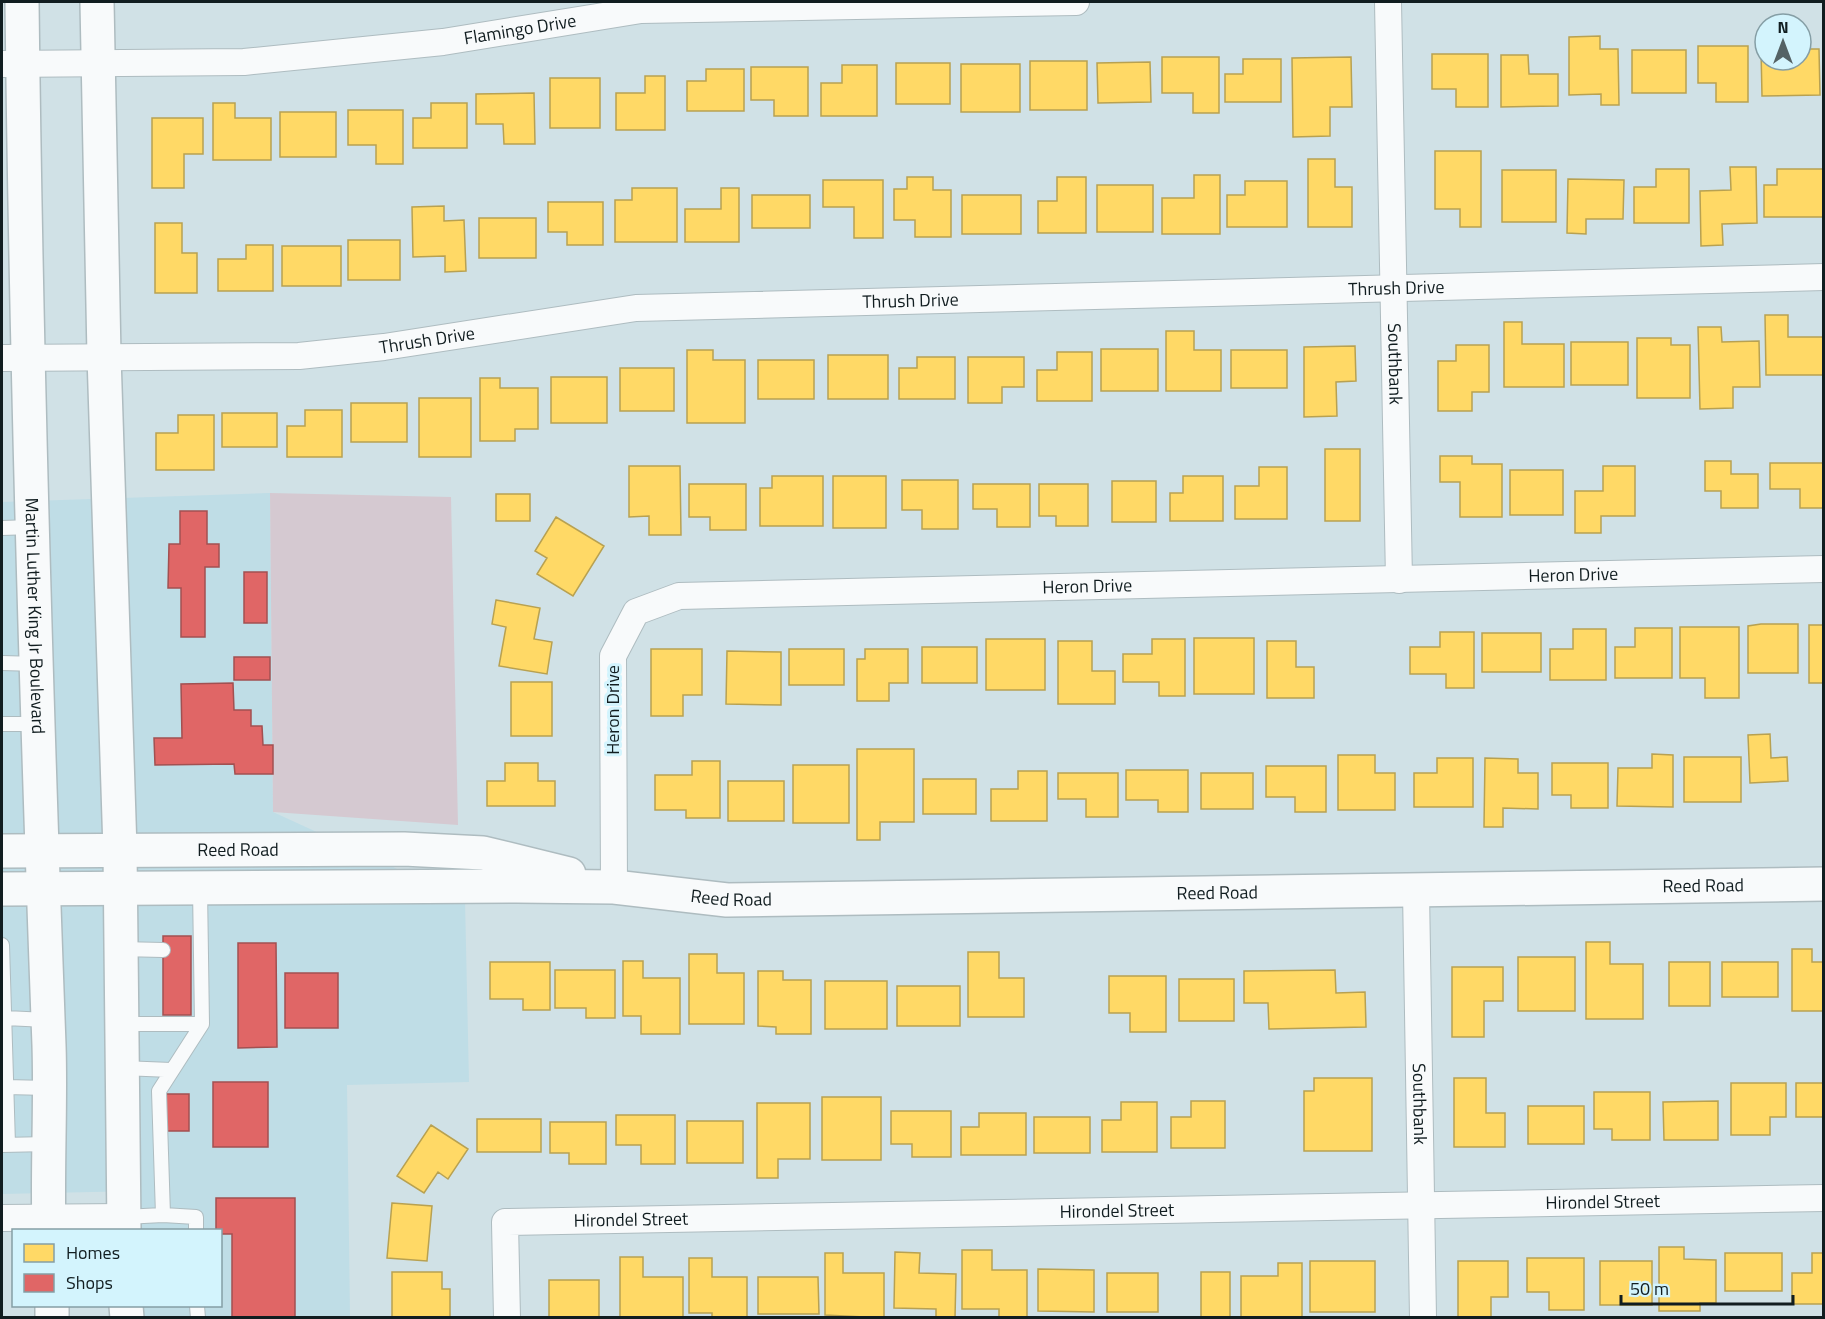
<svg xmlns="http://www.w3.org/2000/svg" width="1825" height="1319" font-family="'Titillium Web',sans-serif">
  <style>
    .built { fill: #bfdde6 }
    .green { fill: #d5c9d1 }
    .homes { fill: #ffd966; stroke: #b8a151; stroke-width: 1.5 }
    .shops { fill: #e06666; stroke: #a25051; stroke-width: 1.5 }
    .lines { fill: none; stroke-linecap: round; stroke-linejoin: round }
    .lane-casing { stroke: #aebcc0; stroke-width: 16 }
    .street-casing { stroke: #aebcc0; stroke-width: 28 }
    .secondary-casing { stroke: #aebcc0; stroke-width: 36 }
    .lane { stroke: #f8fafb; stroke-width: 14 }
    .street { stroke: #f8fafb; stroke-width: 26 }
    .secondary { stroke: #f8fafb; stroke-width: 33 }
    .labels { text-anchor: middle; stroke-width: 6; stroke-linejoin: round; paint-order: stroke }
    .street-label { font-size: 18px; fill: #111d20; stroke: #d3f4fd }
  </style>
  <rect width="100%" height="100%" fill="#d0e1e6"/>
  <path class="built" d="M270,493l3,319 192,88 4,182 -122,3 3,232h-209l-1,-11h80v-76h-81l-1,-39 -136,3v-692z"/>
  <path class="green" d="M270,493l181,4 7,328 -185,-13z"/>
  <path class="homes" d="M1600,36v13h18l1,56h-18v-11l-32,1v-58z
    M1698,46h50v56h-32v-19h-18z
    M1801,49h18l1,46 -58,1 -1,-46h4v10h36z
    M1632,50h54v43h-54z
    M1432,54h56v53h-32v-18h-24z
    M1501,55h27l1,19h29v32l-57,1z
    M1162,57h57v56h-26v-20h-31z
    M1351,57l1,50h-22v29l-37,1 -1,-79z
    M1243,59h38v43h-56v-28h18z
    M1030,61h57v49h-57z
    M1150,62l1,40 -53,1 -1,-40z
    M896,63h54v41h-54z
    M961,64h59v48h-59z
    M842,65h35v51h-56v-33h21z
    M751,67h57v49h-34v-16h-23z
    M706,69h38v42h-57v-30h19z
    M645,76h20v54h-49v-37h29z
    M550,78h50v50h-50z
    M534,93l1,51h-31l-1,-20h-27v-30z
    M213,103h22v15h36v42h-58z
    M431,103h36v45h-54v-30h18z
    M348,110h55v54h-27v-19h-28z
    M280,112h56v45h-56z
    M152,118h51v36h-19v34h-32z
    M1435,151h46v76h-21v-18h-25z
    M1308,159h27v28h17v40h-44z
    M1730,167h26l1,56 -35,1 1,21 -22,1 -1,-55 31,-1z
    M1656,169h33v54h-55v-36h22z
    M1777,169h46v48h-59v-32h13z
    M1502,170h54v52h-54z
    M1194,175h26v59h-58v-36h32z
    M907,177h26v13h18v47h-36v-17h-21v-31h13z
    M1057,177h29v56h-48v-32h19z
    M1568,179l56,1 -1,39h-37v15l-19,-1z
    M823,180h60v58h-29v-31h-31z
    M1245,181h42v46h-60v-32h18z
    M1097,185h56v47h-56z
    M632,188h45v54h-62v-42h17z
    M721,188h18v54h-54v-33h36z
    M752,195h58v33h-58z
    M962,195h59v39h-59z
    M548,202h55v43h-36v-13h-19z
    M444,206v15l20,-1 2,51 -21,1v-16l-32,1 -1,-50z
    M479,218h57v40h-57z
    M155,223h27v30h15v40h-42z
    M348,240h52v40h-52z
    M246,245h27v46h-55v-32h28z
    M282,246h59v40h-59z
    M1765,315h23v22h36v38h-58z
    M1504,322h18v22h42v43h-60z
    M1698,327h23l1,15 37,-1 1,46h-27v21l-33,1z
    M1166,331h28v19h27v41h-55z
    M1637,338h34v7h19v53h-53z
    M1571,342h57v43h-57z
    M1456,345h33v47h-17v19h-34v-50h18z
    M1355,346l1,35 -20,1 1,34 -33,1v-70z
    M1101,349h57v42h-57z
    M687,350h26v10h32v63h-58z
    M1231,350h56v38h-56z
    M1057,352h35v49h-55v-31h20z
    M828,355h60v44h-60z
    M917,357h38v42h-56v-31h18z
    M968,357h56v30h-22v16h-34z
    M758,360h56v39h-56z
    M620,368h54v43h-54z
    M551,377h56v46h-56z
    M480,378h20v10h38v41h-23v12h-35z
    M419,398h52v59h-52z
    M351,403h56v39h-56z
    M305,410h37v47h-55v-31h18z
    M222,413h55v34h-55z
    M178,415h36v55h-58v-37h22z
    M1325,449h35v72h-35z
    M1440,456h32v8h30v53h-42v-35h-20z
    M1705,461h26v13h27v34h-37v-17h-16z
    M1770,463h54v45h-24v-19h-30z
    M629,466h51l1,69h-32v-19l-20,1z
    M1603,466h32v50h-34v17h-26v-42h28z
    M1259,467h28v52h-52v-33h24z
    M1510,470h53v45h-53z
    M772,476h51v50h-63v-38h12z
    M833,476h53v52h-53z
    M1183,476h40v45h-53v-28h13z
    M902,480h56v49h-36v-19h-20z
    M1112,481h44v41h-44z
    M689,484h57v46h-36v-13h-21z
    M973,484h57v43h-33v-18h-24z
    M1039,484h49v42h-32v-10h-17z
    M496,494h34v27h-34z
    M556,517l48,29 -31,50 -36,-22 10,-16 -12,-7z
    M496,600l44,8 -6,31 18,3 -5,32 -48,-8 7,-39 -14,-3z
    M1761,624h37v49h-50v-47z
    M1809,625h15v58h-15z
    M1680,627h59v71h-34v-20h-25z
    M1635,628h37v50h-57v-31h20z
    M1573,629h33v51h-56v-31h23z
    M1440,632h34v56h-28v-14h-36v-27h30z
    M1482,633h59v39h-59z
    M1194,638h60v56h-60z
    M986,639h59v51h-59z
    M1152,639h33v57h-26v-14h-36v-28h29z
    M1058,641h34v30h23v33h-57z
    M1267,641h29v26h18v31h-47z
    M922,647h55v36h-55z
    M651,649h51v46h-19v21h-32z
    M789,649h55v36h-55z
    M865,649h43v34h-19v18h-32v-42h8z
    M727,651l54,1v53l-55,-1z
    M511,682h41v54h-41z
    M1770,734l1,24 16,-1 1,24 -38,2 -2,-48z
    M857,749h57v73h-34v18h-23z
    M1652,754l21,1v52l-56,-1 1,-38h34z
    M1338,755h37v18h20v37h-57z
    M1684,757h57v45h-57z
    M1437,758h36v49h-59v-34h23z
    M1485,758l33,1v14h20v36l-35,-1v19h-19z
    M692,761h28v57h-34v-8h-31v-35h37z
    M505,763h33v18h17v25h-68v-25h18z
    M1552,763h56v45h-37v-13h-19z
    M793,765h56v58h-56z
    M1266,766h60v46h-31v-15h-29z
    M1126,770h62v42h-30v-12h-32z
    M1018,771h29v50h-56v-32h27z
    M1058,773h60v44h-32v-18h-28z
    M1201,773h52v36h-52z
    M923,779h53v35h-53z
    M728,781h56v40h-56z
    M1586,942h24v22h33v55h-57z
    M1792,949h20v13h12v49h-32z
    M968,952h31v26h25v39h-56z
    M689,954h28v19h27v51h-55z
    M1518,957h57v54h-57z
    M623,961h20v17h37v56h-39v-18h-18z
    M490,962h60v48h-27v-11h-33z
    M1669,962h41v44h-41z
    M1722,962h56v35h-56z
    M1452,967h51v34h-19v36h-32z
    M555,970h60v48h-29v-10h-31z
    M1335,970l1,23 29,-1 1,35 -97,2 -1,-26h-24v-32z
    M758,971h25v9h28v54h-35v-7l-18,-1z
    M1109,976h57v56h-36v-19h-21z
    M1179,979h55v42h-55z
    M825,981h62v48h-62z
    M897,986h63v40h-63z
    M1314,1078h58v73h-68v-60h10z
    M1454,1078h32v35h19v34h-51z
    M1731,1083h55v34h-16v18h-39z
    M1796,1083h28v34h-28z
    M1594,1092h56v48h-38v-11h-18z
    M822,1097h59v63h-59z
    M1191,1101h34v47h-54v-31h20z
    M1718,1101v39h-54l-1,-38z
    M1121,1102h36v50h-55v-32h19z
    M757,1103h53v56h-32v19h-21z
    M1528,1106h56v38h-56z
    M891,1111h60v46h-39v-13h-21z
    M979,1113h47v42h-65v-28h18z
    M616,1115h59v49h-34v-19h-25z
    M1034,1117h56v36h-56z
    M477,1119h64v33h-64z
    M687,1121h56v42h-56z
    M550,1122h56v42h-37v-11h-19z
    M431,1125l37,24 -20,30 -10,-7 -14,21 -27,-17z
    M392,1203l40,3 -5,55 -40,-3z
    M1659,1247h25v12l32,1v43h-16v8h-41z
    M962,1250h30v20h35v48h-28v-9h-37z
    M895,1252l25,1 -1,20 37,1 -1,44h-19v-9l-42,-1z
    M825,1253h18v20h41v45l-59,-3z
    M1725,1253h57v38h-57z
    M1812,1253h12v51h-32v-31h20z
    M620,1257h23v20h40v41h-63z
    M689,1258h23v19h35v41h-35v-5h-23z
    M1527,1258h57v52h-35v-18h-22z
    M1310,1261h65v51h-65z
    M1458,1261h50v36h-17v21h-33z
    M1600,1261h52v44h-52z
    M1278,1263h24v55h-61v-42h37z
    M1038,1269l56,1v42l-56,-1z
    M392,1272h50v17h8v29h-58z
    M1201,1272h29v46h-29z
    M1107,1273h51v39h-51z
    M758,1277h60l1,37h-61z
    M549,1280h50v38h-50z"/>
  <path class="shops" d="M180,511h27v33h12v23h-14v70h-24v-49h-13l1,-44h11z
    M244,572h23v51h-23z
    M234,657h36v23h-36z
    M233,683l1,27h17v16h11l1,19h10v29h-38l-1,-10 -79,1 -1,-27h28l-1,-54z
    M163,936h28v79h-28z
    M238,943h38l1,104 -39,1z
    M285,973h53v55h-53z
    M213,1082h55v65h-55z
    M166,1094h23v37h-23z
    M216,1198h79v120h-63v-84h-12v-4h-4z"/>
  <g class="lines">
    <defs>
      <path id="lane" d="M2,528l30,-1
        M2,663l35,1
        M2,724h36
        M2,945l6,200
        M120,949l43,1
        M5,1018l42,2
        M121,1024h81
        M122,1068l49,2
        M6,1087l42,1
        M2,1145l46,-1
        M163,1215l-4,-124 43,-67 -2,-136
        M124,1217l39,-2 33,2v13
        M197,1306l1,12"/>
      <g id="street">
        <path id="s1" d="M1388,2l11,578"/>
        <path id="s2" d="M2,64l242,-2 199,-20 198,-32 435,-8"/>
        <path id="s3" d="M2,358l297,-2 85,-9 252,-39 1188,-31"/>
        <path id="s4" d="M614,887l-1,-231 23,-44 43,-16 1145,-27"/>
        <path id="s5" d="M1416,891l7,427"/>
        <path d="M2,1218l122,-1"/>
        <path id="s6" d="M507,1318l-2,-96 1319,-24"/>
      </g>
      <g id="secondary">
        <path id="s7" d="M22,2c4,348 14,695 27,1043 2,62 -2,124 0,185"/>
        <path d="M97,2l7,354 16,494 4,380"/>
        <path id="s8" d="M2,851l402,-2 79,4 86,21"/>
        <path id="s9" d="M2,889l514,-3 98,1 113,13 1097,-16"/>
        <path d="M52,1306v12"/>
        <path d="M126,1306l1,12"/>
      </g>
    </defs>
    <use href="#lane" class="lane-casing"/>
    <use href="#street" class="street-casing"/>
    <use href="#secondary" class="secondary-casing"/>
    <use href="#lane" class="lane"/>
    <use href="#street" class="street"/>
    <use href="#secondary" class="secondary"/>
  </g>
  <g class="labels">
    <g class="street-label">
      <text dy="6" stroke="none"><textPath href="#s2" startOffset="520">Flamingo Drive</textPath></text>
      <text dy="6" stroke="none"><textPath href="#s3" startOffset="1398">Thrush Drive</textPath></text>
      <text dy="6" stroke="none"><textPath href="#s3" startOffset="912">Thrush Drive</textPath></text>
      <text dy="6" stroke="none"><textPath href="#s3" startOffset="426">Thrush Drive</textPath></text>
      <text dy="6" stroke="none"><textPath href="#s1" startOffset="362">Southbank</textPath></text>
      <text dy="6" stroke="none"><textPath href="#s4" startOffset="1221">Heron Drive</textPath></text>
      <text dy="6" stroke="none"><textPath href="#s4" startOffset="735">Heron Drive</textPath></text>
      <text dy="6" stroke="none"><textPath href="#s7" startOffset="614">Martin Luther King Jr Boulevard</textPath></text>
      <text transform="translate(613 710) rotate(-90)" y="6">Heron Drive</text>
      <text dy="6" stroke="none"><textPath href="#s8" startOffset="236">Reed Road</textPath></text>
      <text dy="6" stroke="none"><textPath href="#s9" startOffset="1702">Reed Road</textPath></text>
      <text dy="6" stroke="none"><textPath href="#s9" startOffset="1216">Reed Road</textPath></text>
      <text dy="6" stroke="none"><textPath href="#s9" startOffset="730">Reed Road</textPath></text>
      <text dy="6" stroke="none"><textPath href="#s5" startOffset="213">Southbank</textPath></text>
      <text dy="6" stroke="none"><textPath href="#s6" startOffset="1194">Hirondel Street</textPath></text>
      <text dy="6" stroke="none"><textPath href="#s6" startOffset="708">Hirondel Street</textPath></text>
      <text dy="6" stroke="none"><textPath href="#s6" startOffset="222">Hirondel Street</textPath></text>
    </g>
  </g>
  <rect width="1825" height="1319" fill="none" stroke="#111d20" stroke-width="6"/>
  <rect x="12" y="1229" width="210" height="78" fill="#d3f4fd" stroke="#859ea5" stroke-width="1.5"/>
  <rect x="24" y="1244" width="30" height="18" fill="#ffd966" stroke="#859ea5" stroke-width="1.5"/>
  <text x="66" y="1259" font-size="18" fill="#111d20">Homes</text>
  <rect x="24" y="1274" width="30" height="18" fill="#e06666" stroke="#859ea5" stroke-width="1.5"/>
  <text x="66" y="1289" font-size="18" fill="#111d20">Shops</text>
  <g transform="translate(1783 42)"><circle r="28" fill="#d3f4fd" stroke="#859ea5" stroke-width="1.5"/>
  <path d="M0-4.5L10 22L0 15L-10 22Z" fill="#546265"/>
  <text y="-9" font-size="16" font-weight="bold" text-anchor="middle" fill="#111d20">N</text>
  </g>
  <path d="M1621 1295v9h172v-9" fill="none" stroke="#111d20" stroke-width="3"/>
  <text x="1630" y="1295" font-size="18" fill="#111d20" stroke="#d3f4fd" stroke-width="4.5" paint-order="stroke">50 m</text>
</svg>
